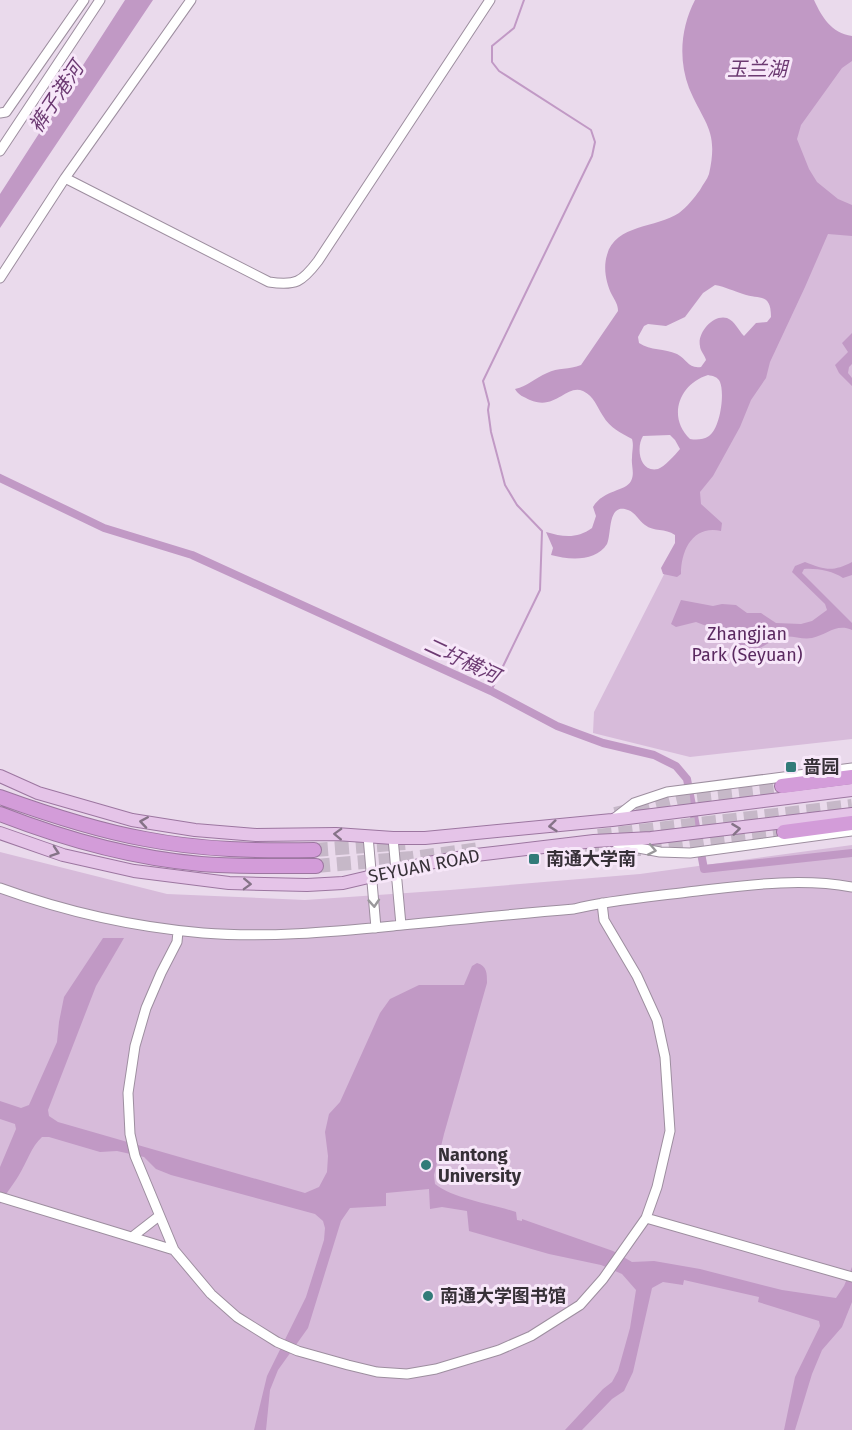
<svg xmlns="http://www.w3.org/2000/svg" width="852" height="1430" font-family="'Fira Sans','Noto Sans SC',sans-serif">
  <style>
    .green { fill: #d7bbda }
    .water { fill: #c199c5; fill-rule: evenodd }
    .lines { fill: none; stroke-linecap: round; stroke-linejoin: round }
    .stream { stroke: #c199c5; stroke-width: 2 }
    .canal { stroke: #c199c5; stroke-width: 8 }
    .highway-tunnel { stroke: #c6b8c8; stroke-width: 14; stroke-dasharray: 14 7; stroke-linecap: butt }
    .minor-casing { stroke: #9d8e9f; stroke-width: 11 }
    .major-casing { stroke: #9c76a0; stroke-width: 14 }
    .highway-casing { stroke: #9c76a0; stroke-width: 16 }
    .minor { stroke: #fff; stroke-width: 9 }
    .major { stroke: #e5c4e8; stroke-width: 12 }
    .highway { stroke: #d39cd9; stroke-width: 14 }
    .oneway { stroke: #857387 }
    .oneway2 { stroke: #9a989b }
    .poi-dot { fill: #327b79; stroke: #f7e7f9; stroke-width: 2 }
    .labels { text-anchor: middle; stroke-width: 6; stroke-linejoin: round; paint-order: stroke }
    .park-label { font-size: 18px; fill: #5a2960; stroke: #f7e7f9 }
    .poi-label { font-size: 18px; font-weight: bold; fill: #363037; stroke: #f7e7f9; text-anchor: start }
    .street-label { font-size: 18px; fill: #363037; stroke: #f7e7f9 }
    .water-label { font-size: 20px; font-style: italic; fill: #6c3a72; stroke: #f7e7f9 }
  </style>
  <rect width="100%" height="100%" fill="#eadaec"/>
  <path class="green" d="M852,45v694l-162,18 -97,-24 1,-21 88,-173 25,-81 93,-182 -24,-136z
    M852,845v585h-852v-578l167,42 138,6 145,-10 190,-16z"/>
  <path class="water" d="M125,0h28l-153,228v-34z
    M695,0h119c8,17 17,33 38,36v25l-10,7 -41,57 -4,14 12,30 8,13 21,17 14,6v31l-24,-2 -23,53 -35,75 -4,16 -15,22 -11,27 -27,49 -13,16 1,12 21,19 -1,8c-28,-6 -40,19 -40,43l-4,3 -14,-3 -2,-6 14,-25v-8c-10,-7 -21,-3 -30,-10 -6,-4 -10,-13 -17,-15 -21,-8 -16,24 -21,34 -11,18 -38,16 -56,11l2,-7 -7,-16c17,5 31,7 46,-4l4,-12 -3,-9c11,-18 32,-15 38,-26 4,-7 0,-16 1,-23 0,-8 2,-12 0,-19 -11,-6 -22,-11 -29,-23 -6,-9 -9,-20 -20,-25 -17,-7 -27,20 -53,9 -6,-3 -12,-5 -15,-11 13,-3 20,-11 32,-16 11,-6 22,-3 34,-8l37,-54c0,-7 -3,-10 -6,-16 -6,-12 -9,-27 -5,-40 8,-31 50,-27 72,-42 8,-6 15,-15 21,-23 3,-6 7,-10 9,-16 10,-44 -5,-50 -20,-86 -11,-29 -8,-61 6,-88zM715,285c11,2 18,6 28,9 16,6 28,-2 28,23l-4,5 -11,1 -12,13c-6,-6 -9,-15 -17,-18 -14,-4 -30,15 -27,28 0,5 5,9 6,14l-5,7c-13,2 -14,-8 -24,-13 -13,-6 -26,-3 -38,-11l-1,-6 6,-11 4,-2 18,2 19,-9 18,-24zM708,375c5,1 10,2 12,7 5,12 0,47 -11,54 -6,4 -13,4 -19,3 -23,-22 -11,-55 18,-64zM643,436l27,-1 5,5 5,9c-5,6 -16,18 -22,20 -19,4 -22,-22 -15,-33z
    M852,333v31l-3,3 -1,6 4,5v8l-13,-13 -4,-8 13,-13 -6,-9z
    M805,562c20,8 28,10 47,0v13l-9,3c-10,-7 -27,-10 -39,-9l-2,4 50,50v7c-16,-7 -25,5 -40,8 -10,2 -20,-3 -29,-1 -16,3 -27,20 -44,13l-4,-13 -5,-6 -13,-1 -21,-8 -20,5 -5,-3 10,-24 32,6 9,-2 14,1 11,8h14l15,10 25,1 11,-3 15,-11 -2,-6 -33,-32 3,-6z
    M103,938h21l-28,48 -48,124 1,6 9,6 247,71 14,-6 8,-15 1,-16 -3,-24 4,-18 11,-12 40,-89 10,-14 29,-14h45l8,-19 5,-3c10,3 10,10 10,20l-43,151 -10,41 1,9c19,15 57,20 81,28l1,8 5,1v-2l91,32 19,11 22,-1 46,8 82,21 54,8 8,-12 8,-19v35l-10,25 -20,23 -10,24 -17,56h-11l11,-53 25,-51 -1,-5 -61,-19 1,-5 -75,-17 -1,5 -20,-3 -11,6 -19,84 -9,19 -12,8 -30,31h-17l38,-41 9,-7 6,-11 12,-43 6,-38 -14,-16 -21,-9 -52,-11 -80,-23 -2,-20 -25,-4 -12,2 -1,-20 -43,4v13l-36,2 -9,13 -33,107 -30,42 -8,20 -4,40h-12l13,-54 39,-79 18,-57 1,-12 -2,-7 -8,-7 -144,-39 -15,-6 -12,-12 -27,-6 -17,1 -51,-15h-7c-11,10 -15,25 -23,38 -6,10 -13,18 -19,29v-37l16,-38 -1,-5 -15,-5v-18l21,7 8,-3 28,-63 2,-20 5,-25z"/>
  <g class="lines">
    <path class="stream" d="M491,691l49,-101 2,-59 -25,-26 -12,-20 -14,-53 -3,-22 1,-6 -6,-23 109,-225 3,-14 -4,-12 -92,-59 -7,-9v-16l22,-18 10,-28"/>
    <path class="canal" d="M0,478l104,50 88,27 299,136 66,35 46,17 51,12 22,11 11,13 17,90 148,-16"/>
    <path class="highway-tunnel" d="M615,814l66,-16 101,-12
      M598,836l254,-30
      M564,849h88l132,-17
      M314,850l91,-7
      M316,866l96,-8 68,-9"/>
    <defs>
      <path id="minor" d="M0,113l6,-1 78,-112
        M0,151l100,-151
        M65,178l204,104c27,4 33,0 49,-21l172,-261
        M0,278l65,-100 126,-178
        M612,820l22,-17 33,-11 185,-24
        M368,836l8,92
        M393,838l8,87
        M617,844l43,8 30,1 162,-22
        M0,888c66,24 133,39 203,45 64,5 127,-1 190,-7 61,-6 121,-12 181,-17 37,-9 75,-12 114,-17 54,-6 109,-15 164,-5
        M178,931l-1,11 -16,31 -15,35 -11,38 -7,47 2,41 5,22 39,94 37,44 26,23 40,25 21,9 50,14 29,7 30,2 29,-5 63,-19 32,-14 49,-31 23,-26 43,-61 11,-31 13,-56 -5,-74 -8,-37 -20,-44 -33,-56 -2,-17
        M0,1197l174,53
        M646,1218l206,59
        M132,1237l27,-21"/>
      <path id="major" d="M0,776l38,17 94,27 63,10 61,5 80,-1 57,4h32l187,-18 240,-30
        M0,833l63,22 71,16 95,12 78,2 36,-2 85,-20 48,-8 118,-14 57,-3 201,-24"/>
      <path id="highway" d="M782,786l70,-9
        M0,797c47,17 95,33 145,42 56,11 113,12 169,11
        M0,814c64,25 132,44 201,50 38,3 76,2 115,2
        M784,832l68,-9"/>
    </defs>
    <use href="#minor" class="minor-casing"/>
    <use href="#major" class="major-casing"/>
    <use href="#highway" class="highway-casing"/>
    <use href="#minor" class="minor"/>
    <use href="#major" class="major"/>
    <use href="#highway" class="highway"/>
  </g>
  <defs><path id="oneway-chevron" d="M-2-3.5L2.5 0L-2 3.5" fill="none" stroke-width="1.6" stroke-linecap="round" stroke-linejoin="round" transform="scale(1.5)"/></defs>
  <g class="oneway">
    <use href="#oneway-chevron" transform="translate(144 822) rotate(-171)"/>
    <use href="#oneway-chevron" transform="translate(553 826) rotate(174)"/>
    <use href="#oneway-chevron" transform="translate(736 829) rotate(-7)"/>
    <use href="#oneway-chevron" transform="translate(338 834) rotate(-178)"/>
    <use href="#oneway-chevron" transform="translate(55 852) rotate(19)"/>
    <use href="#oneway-chevron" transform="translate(247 884) rotate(2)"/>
  </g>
  <g class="oneway2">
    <use href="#oneway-chevron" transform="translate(652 850) rotate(11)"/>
    <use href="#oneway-chevron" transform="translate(374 903) rotate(86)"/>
  </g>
  <g class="poi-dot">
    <rect x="785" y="761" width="12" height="12" rx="3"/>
    <rect x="528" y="853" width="12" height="12" rx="3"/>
    <circle cx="426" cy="1165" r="6"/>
    <circle cx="428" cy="1296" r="6"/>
  </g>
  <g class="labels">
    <g class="park-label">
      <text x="747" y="640">Zhangjian<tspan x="747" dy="21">Park (Seyuan)</tspan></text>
    </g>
    <g class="poi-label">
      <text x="803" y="773">啬园</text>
      <text x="546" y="865">南通大学南</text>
      <text x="438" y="1161">Nantong<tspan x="438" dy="21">University</tspan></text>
      <text x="440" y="1302">南通大学图书馆</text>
    </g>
    <g class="street-label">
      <text transform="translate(424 866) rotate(-11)" y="6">SEYUAN ROAD</text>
    </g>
    <g class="water-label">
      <text x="757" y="76">玉兰湖</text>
      <text transform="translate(56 97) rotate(-56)" y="7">裤子港河</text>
      <text transform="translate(462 660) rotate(25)" y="7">二圩横河</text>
    </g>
  </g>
</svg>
